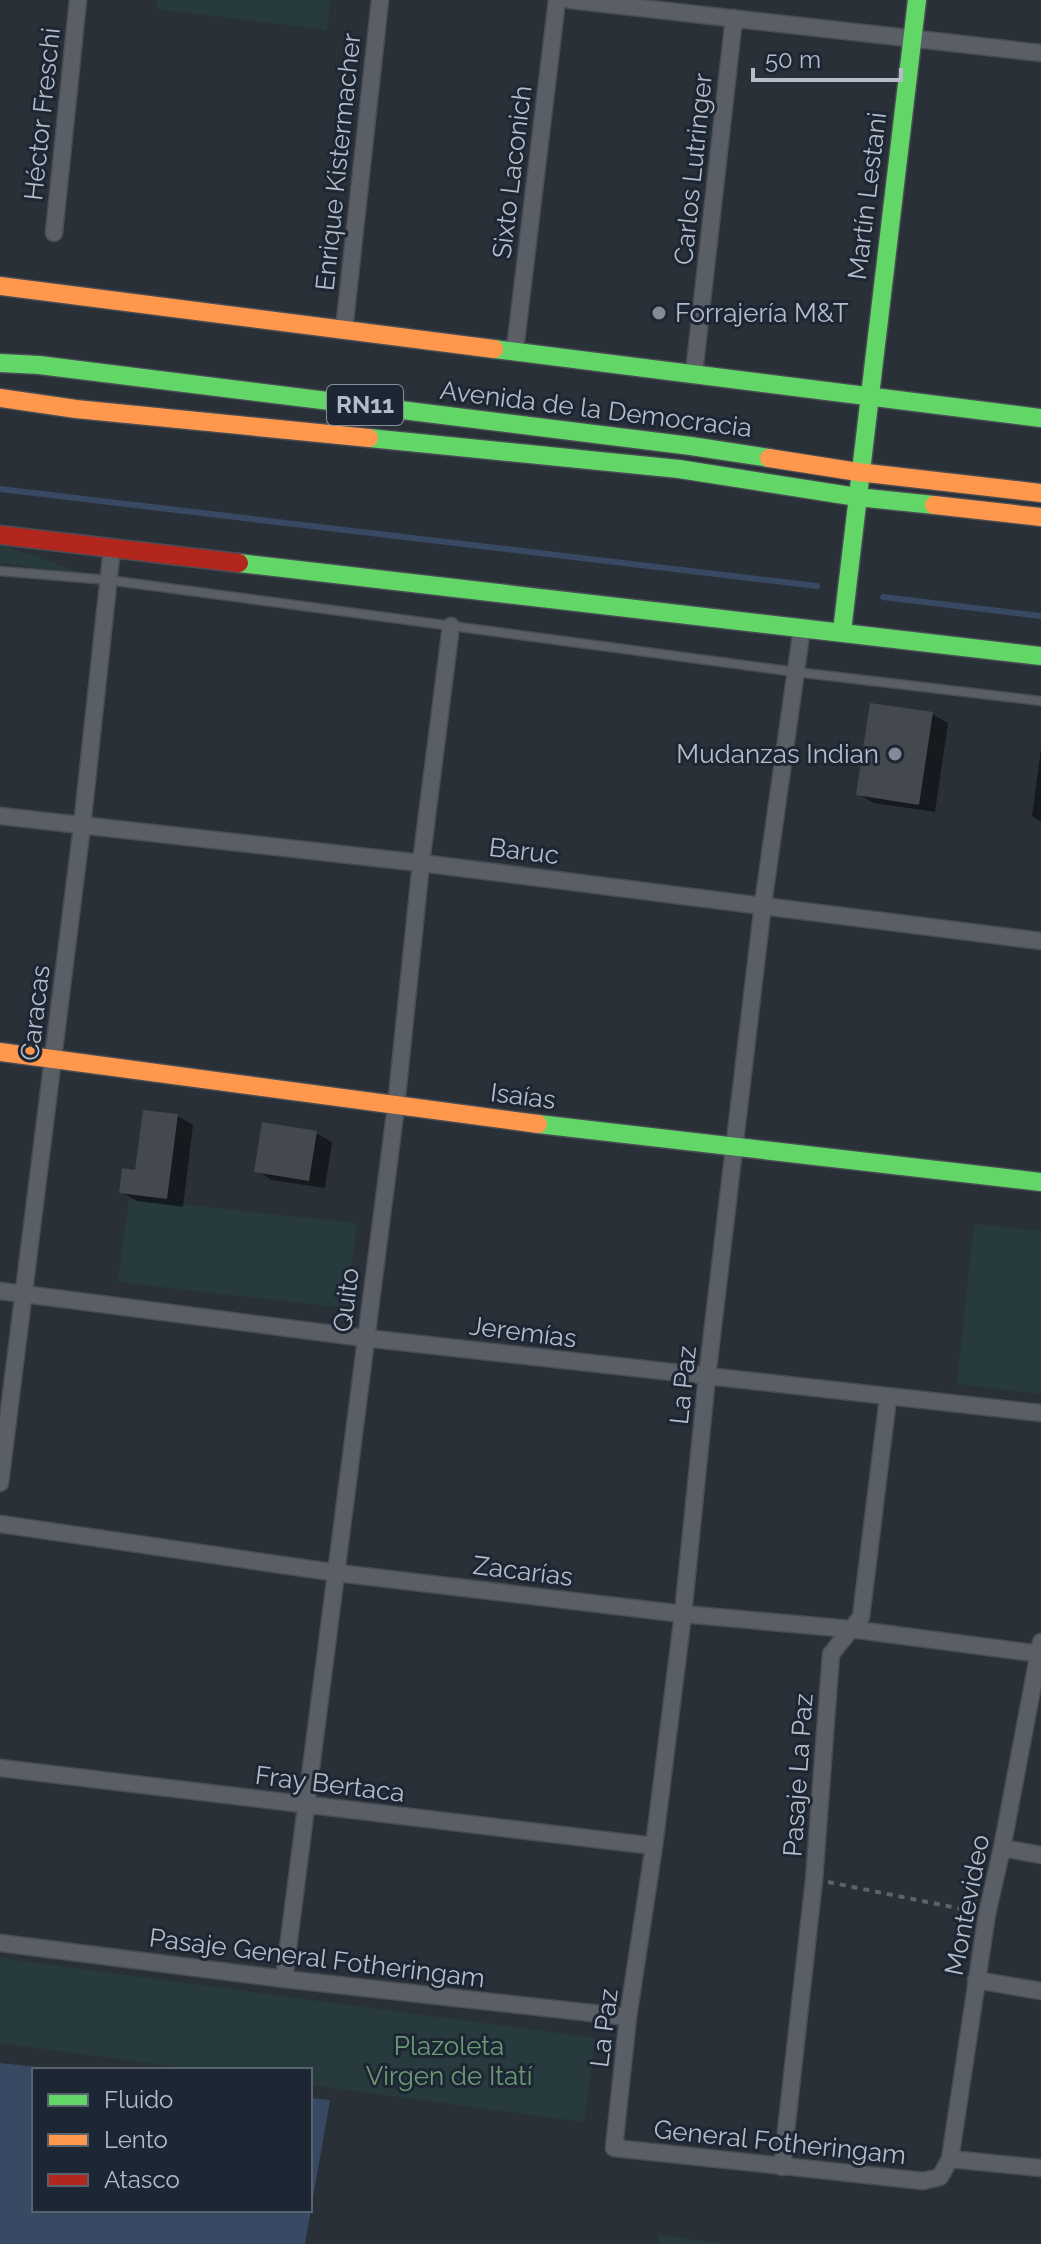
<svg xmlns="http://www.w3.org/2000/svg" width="1041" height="2244" font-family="Raleway,sans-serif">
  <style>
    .green { fill: #273a3e }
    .water { fill: #384963 }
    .shadow { fill: #0007 }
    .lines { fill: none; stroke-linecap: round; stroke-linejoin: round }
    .stream { stroke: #384963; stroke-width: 6 }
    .building { fill: #444950 }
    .lane-casing { stroke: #484c53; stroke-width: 11 }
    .street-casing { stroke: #484c53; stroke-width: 19 }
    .fast-casing { stroke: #484c53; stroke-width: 21 }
    .slow-casing { stroke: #484c53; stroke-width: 21 }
    .jam-casing { stroke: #484c53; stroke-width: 21 }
    .path { stroke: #5d636a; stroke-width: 4; stroke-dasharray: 6 6; stroke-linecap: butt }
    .lane { stroke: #5a5e66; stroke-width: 8 }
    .street { stroke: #5a5e66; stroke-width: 16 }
    .fast { stroke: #63d668; stroke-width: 18 }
    .slow { stroke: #ff974d; stroke-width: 18 }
    .jam { stroke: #b3261e; stroke-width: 18 }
    .poi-dot { fill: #848b96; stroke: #1d2633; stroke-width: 3 }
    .labels { text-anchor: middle; stroke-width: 6; stroke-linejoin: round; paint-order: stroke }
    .shield { fill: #1d2633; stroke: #878f9c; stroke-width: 2 }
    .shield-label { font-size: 24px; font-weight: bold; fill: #b4bcc9 }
    .street-label { font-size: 26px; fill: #b4bcc9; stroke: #1d2633 }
    .poi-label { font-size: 26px; fill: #b4bcc9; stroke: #1d2633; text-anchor: start }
    .park-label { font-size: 26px; fill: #6b9a76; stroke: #1d2633 }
  </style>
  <rect width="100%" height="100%" fill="#2a3038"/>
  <path class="green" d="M158,0h172l-3,30 -171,-21z
    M0,546l9,1 76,27 -85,-11z
    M129,1199l228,24 -10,85 -229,-26z
    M974,1224l67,7v163l-84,-10z
    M0,1958l595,80 -11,84 -274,-37v-15h-111l-199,-27z
    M659,2235l71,9h-72z"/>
  <path class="water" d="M0,2063l65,7h-31v140h276v-112l20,2 -25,144h-305z"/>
  <path class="shadow" d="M932,714l16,9 -13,89 -61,-9 -16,-9z
    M1041,749v73l-9,-6z
    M177,1116l16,9 -10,82 -46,-6 -16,-9z
    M316,1133l16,9 -7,46 -53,-8 -15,-9z"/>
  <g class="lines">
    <path class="stream" d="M0,489l817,97
      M883,597l158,19"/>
  </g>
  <path class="building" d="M870,703l63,9 -14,93 -63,-10z
    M143,1110l35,4 -11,85 -48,-6 3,-25 13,2z
    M262,1122l55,9 -8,50 -55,-9z"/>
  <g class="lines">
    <defs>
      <path id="lane" d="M0,571l108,9 688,92 245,29"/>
      <path id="street" d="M570,0l471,53
        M54,233l24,-233
        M344,330l36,-330
        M515,349l42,-349
        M694,373l40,-355
        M802,628l-39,276 -56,473 -24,237 -29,232 -26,171 -14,131 309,33 17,-4 10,-18 37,-245 15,-66 39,-206
        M0,816l421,47 620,78
        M0,1291l365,47 676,75
        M0,1483l82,-657 30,-278
        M0,1524l338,49 345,41 167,15 191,25
        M0,1768l654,78
        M1002,1848l39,7
        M0,1943l284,36 344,38
        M284,1979l112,-873 25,-243 30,-237
        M976,1980l65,11
        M950,2159l91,9
        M782,2167l32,-287 17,-226 30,-37 27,-219"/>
      <path id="fast" d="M494,349l547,69
        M0,363l39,2 652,81 78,12
        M369,438l310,31 178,28 77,8
        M239,563l802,93
        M842,631l75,-631
        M538,1124l503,58"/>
      <path id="slow" d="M0,286l494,63
        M0,398l76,11 293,29
        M769,458l89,14 183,21
        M934,505l107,12
        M0,1052l538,72"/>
      <path id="jam" d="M0,535l239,28"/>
    </defs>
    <use href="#lane" class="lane-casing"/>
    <use href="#street" class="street-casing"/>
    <use href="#fast" class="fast-casing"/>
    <use href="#slow" class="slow-casing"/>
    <use href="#jam" class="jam-casing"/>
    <path class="path" d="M828,1882l144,29"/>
    <use href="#lane" class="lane"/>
    <use href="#street" class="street"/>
    <use href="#fast" class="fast"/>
    <use href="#slow" class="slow"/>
    <use href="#jam" class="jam"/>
  </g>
  <g class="poi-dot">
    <circle cx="659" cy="313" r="8"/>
    <circle cx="895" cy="754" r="8"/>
  </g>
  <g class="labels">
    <rect class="shield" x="327" y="385" width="76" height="40" rx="6"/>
    <g class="shield-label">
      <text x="365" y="413">RN11</text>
    </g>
    <g class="street-label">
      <text transform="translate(42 114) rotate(-84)" y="9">Héctor Freschi</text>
      <text transform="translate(338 162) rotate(-84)" y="9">Enrique Kistermacher</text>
      <text transform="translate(693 169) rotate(-84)" y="9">Carlos Lutringer</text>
      <text transform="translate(512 172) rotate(-83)" y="9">Sixto Laconich</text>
      <text transform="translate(867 196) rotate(-83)" y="9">Martín Lestani</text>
      <text transform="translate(596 409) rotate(7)" y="9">Avenida de la Democracia</text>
      <text transform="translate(524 851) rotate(7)" y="9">Baruc</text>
      <text transform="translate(35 1013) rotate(-83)" y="9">Caracas</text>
      <text transform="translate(523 1096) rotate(7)" y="9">Isaías</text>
      <text transform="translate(346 1300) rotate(-83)" y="9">Quito</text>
      <text transform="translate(523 1332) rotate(7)" y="9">Jeremías</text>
      <text transform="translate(683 1385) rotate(-84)" y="9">La Paz</text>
      <text transform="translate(523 1571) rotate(7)" y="9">Zacarías</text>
      <text transform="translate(798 1775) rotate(-86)" y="9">Pasaje La Paz</text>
      <text transform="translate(330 1784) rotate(7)" y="9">Fray Bertaca</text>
      <text transform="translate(967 1905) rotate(-79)" y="9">Montevideo</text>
      <text transform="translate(317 1958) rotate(7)" y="9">Pasaje General Fotheringam</text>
      <text transform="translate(604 2028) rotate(-83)" y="9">La Paz</text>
      <text transform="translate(780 2142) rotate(6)" y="9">General Fotheringam</text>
    </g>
    <g class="poi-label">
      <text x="675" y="322">Forrajería M&amp;T</text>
      <text x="879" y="763" text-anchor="end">Mudanzas Indian</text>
    </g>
    <g class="park-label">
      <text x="449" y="2055">Plazoleta<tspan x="449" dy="30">Virgen de Itatí</tspan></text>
    </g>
  </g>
  <rect x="32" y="2068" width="280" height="144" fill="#1d2633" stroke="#59626f" stroke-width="2"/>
  <rect x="48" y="2094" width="40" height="12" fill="#63d668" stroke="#59626f" stroke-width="2"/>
  <text x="104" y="2108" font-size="24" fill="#b4bcc9">Fluido</text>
  <rect x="48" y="2134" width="40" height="12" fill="#ff974d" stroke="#59626f" stroke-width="2"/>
  <text x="104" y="2148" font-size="24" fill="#b4bcc9">Lento</text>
  <rect x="48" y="2174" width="40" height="12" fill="#b3261e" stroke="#59626f" stroke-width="2"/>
  <text x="104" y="2188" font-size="24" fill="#b4bcc9">Atasco</text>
  <path d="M753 68v12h148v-12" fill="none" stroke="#b4bcc9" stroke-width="4"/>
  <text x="765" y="68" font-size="24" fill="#b4bcc9" stroke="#1d2633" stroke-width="6" paint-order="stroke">50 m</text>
</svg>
